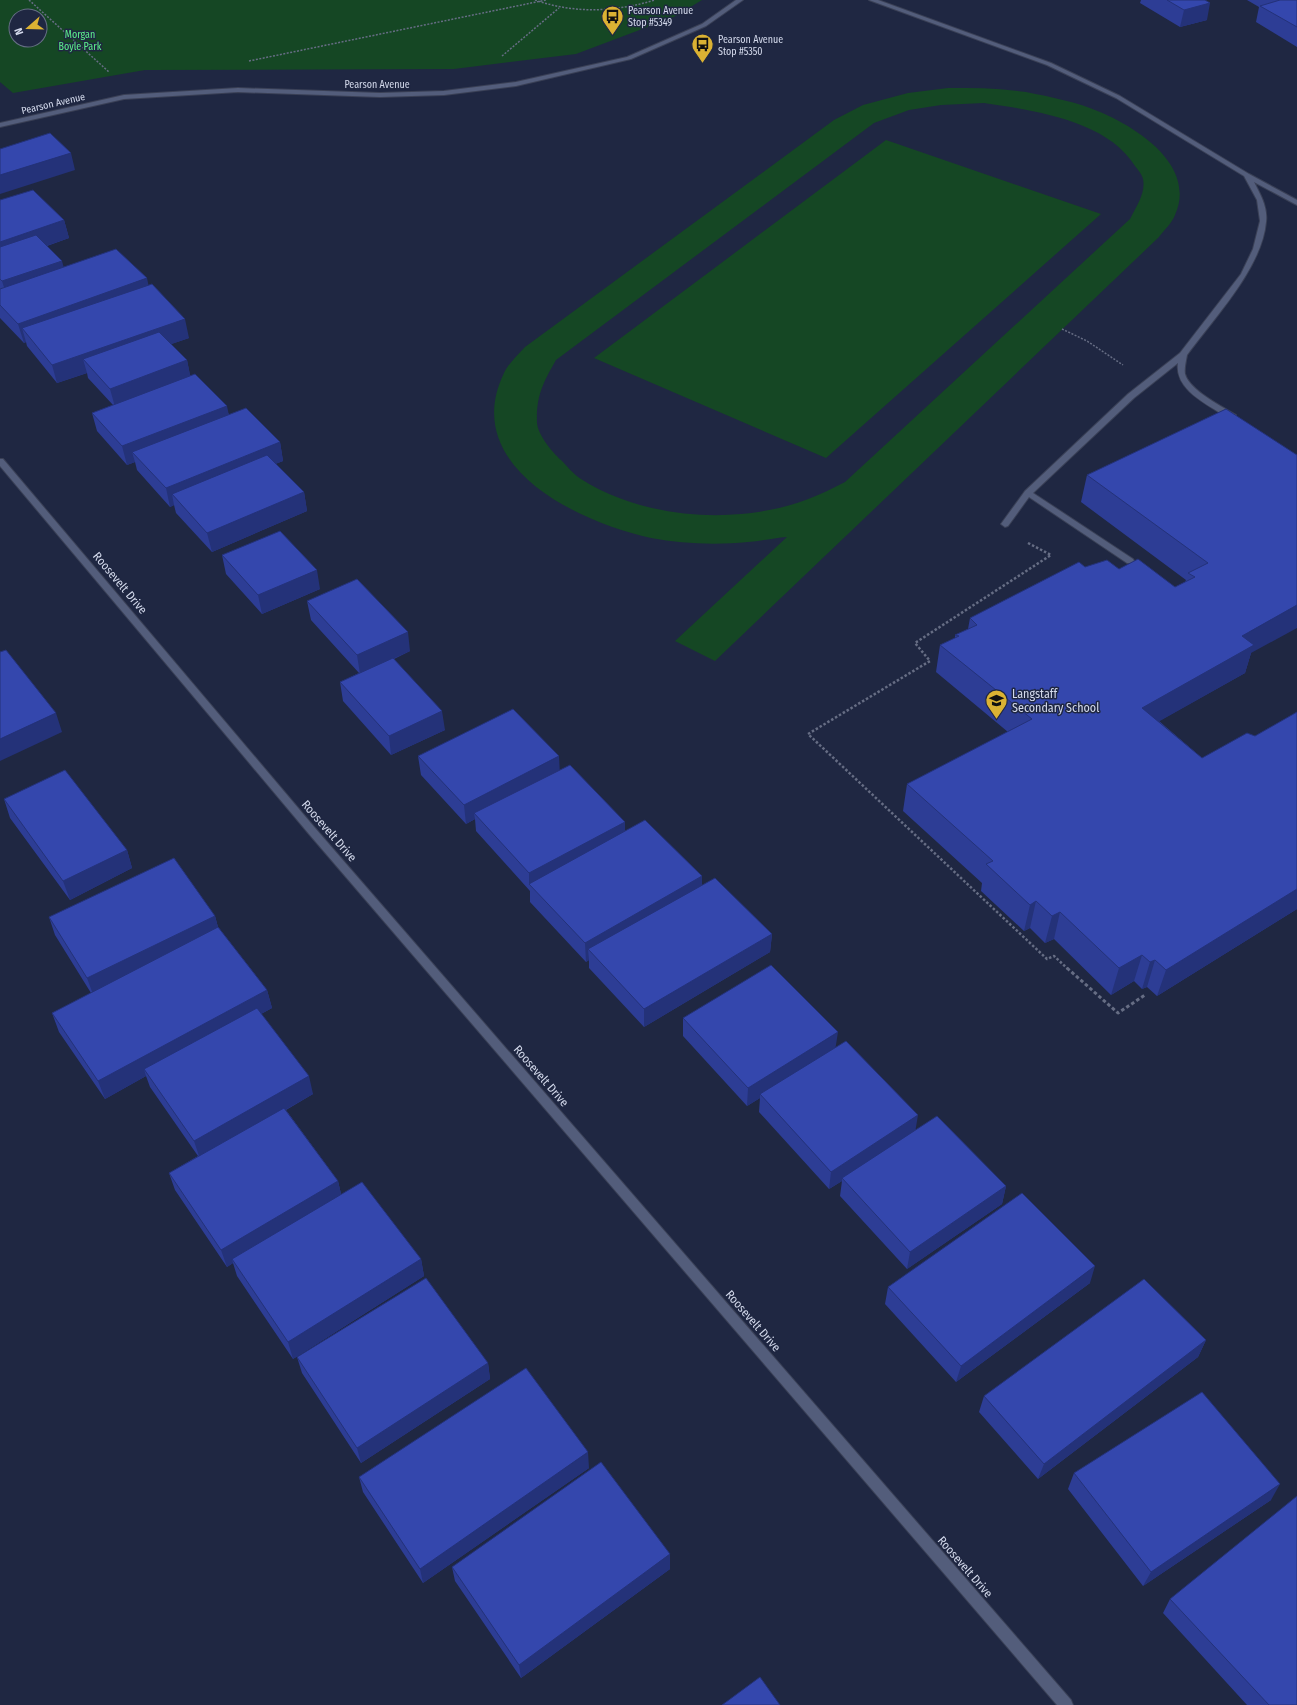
<svg xmlns="http://www.w3.org/2000/svg" width="1297" height="1705" font-family="'Fira Sans Condensed',sans-serif">
  <style>
    .green { fill: #154724; fill-rule: evenodd }
    .lines { fill: none; stroke-linecap: round; stroke-linejoin: round }
    .lane-casing { stroke: #3a4056; stroke-width: 2 }
    .street-casing { stroke: #3a4056; stroke-width: 2 }
    .path-far2 { stroke: #666d84; stroke-width: 1.5; stroke-dasharray: 2 1.5; stroke-linecap: butt }
    .path-far1 { stroke: #666d84; stroke-width: 2.5; stroke-dasharray: 2.5 2; stroke-linecap: butt }
    .path { stroke: #666d84; stroke-width: 3; stroke-dasharray: 3.5 2.5; stroke-linecap: butt }
    .lane { fill: #535d7b; fill-rule: evenodd }
    .street { fill: #535d7b; fill-rule: evenodd }
    .wall { fill: #2d3d95 }
    .shaded-wall { fill: #243279 }
    .building { fill: #3447ad; stroke: #243279 }
    .labels { text-anchor: middle; stroke-width: 3; stroke-linejoin: round; paint-order: stroke }
    .far-poi-label { font-size: 10px; fill: #d4daec; stroke: #1f2742; text-anchor: start }
    .far-park-label { font-size: 10px; fill: #5df48b; stroke: #1f2742 }
    .far-street-label { font-size: 10px; fill: #d4daec; stroke: #1f2742 }
    .street-label { font-size: 12px; fill: #d4daec; stroke: #1f2742 }
    .poi-label { font-size: 12px; fill: #d4daec; stroke: #1f2742; text-anchor: start }
  </style>
  <rect width="100%" height="100%" fill="#1f2742"/>
  <path class="green" d="M0,0h702l-28,17 -98,37 -122,15 -309,1 -132,23 -13,-11zM16,16h24v24h-24z
    M948,88c26,0 52,0 78,4 25,5 51,10 74,20 38,16 97,54 75,103 -3,8 -11,15 -16,22l-444,424 -40,-20 112,-104c-13,1 -26,4 -39,5 -31,3 -66,2 -97,-4 -73,-16 -192,-72 -147,-165 4,-9 14,-18 21,-26l309,-227 29,-15 45,-12zM984,103c48,7 123,17 151,63 2,3 7,8 8,13 3,14 -7,28 -13,40l-285,263c-36,19 -63,28 -104,32 -53,5 -115,-6 -160,-35 -8,-5 -14,-13 -20,-19 -9,-8 -23,-25 -24,-37 -1,-27 6,-40 19,-63l318,-237 35,-13 32,-5z
    M886,140l215,74 -275,244 -232,-100z"/>
  <g class="lines">
    <defs>
      <path id="lane" d="M869,0h9l173,63 69,33 129,78 48,26v5l-2,-1 -41,-22c6,12 14,25 12,40 -4,46 -52,96 -79,133 -1,6 -3,13 -2,19 4,16 38,33 51,41v4h-6c-19,-13 -56,-28 -52,-56l-44,35 -101,95 100,66 1,2 -1,2h-6l-98,-66 -21,29 -3,1 -4,-3 24,-33 103,-97 52,-41 61,-79 12,-25 7,-28 -3,-21 -13,-24 -128,-78 -69,-33z"/>
      <path id="street" d="M736,0h7l-37,26 -75,33 -115,27 -72,9 -64,2 -142,-5 -114,7 -124,28v-4l124,-28 114,-7 142,5 64,-2 72,-9 111,-25 75,-33z
        M0,459h3l312,369 756,872 2,5h-16l-748,-871 -309,-368z"/>
    </defs>
    <use href="#lane" class="lane-casing"/>
    <use href="#street" class="street-casing"/>
    <path class="path-far2" d="M29,0l80,72
      M535,0c40,14 80,12 120,0
      M502,56l57,-48
      M249,61l297,-61
      M1062,329l25,12 36,24"/>
    <path class="path-far1" d="M1028,543l23,12 -136,88 15,18 -122,73 239,225 7,-3 14,13"/>
    <path class="path" d="M1067,968l51,45 27,-18"/>
    <use href="#lane" class="lane"/>
    <use href="#street" class="street"/>
  </g>
  <path class="wall" d="M1141,0h64l2,20 -27,7 -40,-24z
    M1247,0h50v47l-41,-25 3,-15z
    M0,200l64,20 5,18 -22,8 17,22 84,18 41,52 -18,6 16,16 3,16 39,38 51,28 3,19 -8,3 29,28 3,19 -95,41 -36,-39 -2,-8 -4,2 -33,-37 -2,-8 -8,3 -30,-34 -5,-18 21,-8 -25,-27 -1,-5 -30,10 -30,-37 -1,-4 -2,1 -24,-25z
    M1226,409l25,244 -6,20 -86,48 43,37 53,-22 42,-24v197l-140,87 -10,-9 -5,2 -8,-8 -23,14 -57,-56 -9,4 -15,-15 -6,3 -43,-40 1,-8 -79,-72 4,-27 101,-52 -72,-60 4,-27 15,-7v-3l13,-6 2,-11 115,-51 34,2 56,18 10,-5 1,-2 -105,-78 6,-27z
    M222,555l98,34 -58,25 -36,-40z
    M307,601l103,50 -16,8 51,71 -54,25 -48,-54 -3,-19 19,-9 -48,-53z
    M418,756l142,14 65,61 77,45v9l70,49 -2,18 -126,75 -55,-59v-8l-3,2 -56,-60v-11l-54,-60 -1,-12 -9,5 -45,-49z
    M4,799l123,51 5,18 -62,32 -60,-82z
    M215,916l3,11 49,63 5,18 -11,6 52,80 -27,16 52,71 3,13 80,65 3,17 -131,83 -56,-83 -4,-13 -6,4 -52,-77 -6,-17 29,-17 -48,-69 -4,-11 -41,23 -46,-67 -7,-19 39,-20 -36,-58 -6,-18z
    M683,1018l153,30 80,82 90,56 -4,18 -95,65 -67,-73 2,-15 -13,8 -70,-77 1,-14 -13,8 -64,-70z
    M1090,1283l-134,99 -71,-78 3,-17z
    M1206,1340l-8,17 -160,122 -59,-67 5,-16z
    M297,1357l191,6 2,16 -129,84 -59,-90z
    M589,1468l-166,115 -60,-91 -4,-15z
    M1074,1473l197,27 -128,86 -75,-97z
    M452,1567l218,2 -149,109 -66,-97z
    M1170,1599l127,106h-50l-84,-92z"/>
  <path class="shaded-wall" d="M1210,3l-3,17 -27,7 4,-17z
    M71,153l4,17 -75,24v-19z
    M64,220l5,18 -69,24v-20z
    M62,261l5,18 -59,21 -6,-19z
    M147,278l4,19 -129,31 4,14 -2,1 -6,-19z
    M185,319l4,19 -95,33 -11,-12 4,14 -30,10 -5,-18z
    M187,360l4,19 -76,28 -5,-18z
    M227,406l4,19 -99,27 3,10 -8,3 -5,-19z
    M280,442l3,19 -103,42 -8,-9 2,11 -4,2 -4,-19z
    M304,492l3,19 -95,41 -5,-19z
    M317,570l3,19 -58,25 -4,-19z
    M1297,605v23l-46,25 -6,20 -110,62 7,-27 100,-72z
    M408,632l2,19 -50,23 -3,-19z
    M442,711l3,19 -54,25 -2,-19z
    M56,713l6,19 -62,29v-22z
    M559,756l1,19 -86,38 1,6 -9,5 -2,-19z
    M625,822v19l-96,43v-11z
    M127,850l5,18 -62,32 -7,-19z
    M702,876v19l-114,54 1,11 -3,2 -1,-19z
    M1297,889v20l-140,87 9,-26z
    M1036,901l-6,27 -6,3 6,-26z
    M1060,912l-6,27 -9,4 7,-27z
    M215,916l5,19 -126,62 -7,-19z
    M772,934l-2,18 -126,75v-18z
    M1142,955l-8,26 -23,14 8,-27z
    M1155,960l-8,27 -5,2 8,-27z
    M267,990l5,18 -124,67 -4,-6 2,7 -41,23 -7,-18z
    M838,1032l-3,19 -75,43v4l-13,8 1,-18z
    M309,1076l4,18 -113,65 -6,-18z
    M918,1115l-3,18 -73,45v3l-13,8 2,-17z
    M338,1181l4,17 -110,61 1,4 -6,4 -6,-17z
    M1006,1186l-4,18 -95,65 3,-17z
    M421,1259l3,17 -131,83 -5,-17z
    M1095,1266l-5,17 -134,99 5,-16z
    M1206,1340l-8,17 -160,122 6,-15z
    M488,1363l2,16 -129,84 -4,-15z
    M588,1452l1,16 -166,115 -3,-14z
    M1280,1484l-9,16 -128,86 8,-14z
    M670,1554v15l-149,109 -2,-13z"/>
  <path class="building" d="M1167,0h38l5,3 -26,7z
    M1280,0h17v27l-37,-21z
    M50,133l21,20 -71,22v-26z
    M33,190l31,30 -64,22v-42z
    M36,235l26,26 -60,20 -2,-2v-32z
    M116,249l31,29 -129,46 -18,-19v-16z
    M152,284l33,35 -133,46 -30,-37z
    M159,332l28,28 -77,29 -27,-30z
    M195,374l32,32 -105,40 -30,-33z
    M246,408l34,34 -114,46 -34,-36z
    M1226,409l71,46v150l-55,31 12,9 -112,63 60,50 45,-25 8,3 42,-24v177l-131,81 -11,-10 -5,2 -8,-7 -23,13 -59,-56 -8,4 -16,-15 -6,4 -44,-41 7,-3 -86,-77 125,-65 -92,-74 19,-9 -4,-1 22,-10 -7,-7 109,-56 6,5 22,-7 12,9 19,-10 37,28 20,-10 -7,-4 20,-10 -121,-88z
    M267,455l37,37 -97,41 -35,-39z
    M280,531l37,39 -59,25 -36,-40z
    M357,579l51,53 -51,23 -50,-54z
    M6,650l50,63 -56,26v-87z
    M393,658l49,53 -53,25 -49,-54z
    M513,709l46,47 -95,49 -46,-49z
    M570,765l55,57 -96,51 -55,-60z
    M65,770l62,80 -64,31 -59,-82z
    M645,820l57,56 -117,67 -56,-59z
    M174,858l41,58 -128,62 -38,-61z
    M715,878l57,56 -128,75 -56,-60z
    M218,927l49,63 -169,91 -46,-68z
    M771,965l67,67 -90,56 -65,-70z
    M257,1008l52,68 -115,65 -50,-72z
    M846,1041l72,74 -87,57 -71,-78z
    M284,1108l54,73 -117,69 -52,-77z
    M937,1116l69,70 -96,66 -68,-74z
    M362,1182l59,77 -133,83 -56,-83z
    M1022,1193l73,73 -134,100 -73,-79z
    M426,1278l62,85 -131,85 -60,-91z
    M1144,1279l62,61 -162,124 -60,-68z
    M526,1368l62,84 -168,117 -61,-92z
    M1202,1392l78,92 -129,88 -77,-99z
    M601,1462l69,92 -151,111 -67,-98z
    M1297,1496v209h-28l-99,-106z
    M760,1677l20,28h-58z"/>
  <defs>
    <symbol id="bus-pin" viewBox="-11 -11 22 30"><path d="M0 17L-7.5 6A9.5 9.5 0 1 1 7.5 6Z" fill="#dbb233" stroke="#1f2742"/><path d="M-5-6H5V4H4V6H2V4H-2V6H-4V4H-5ZM-3.5-4V0h7V-4ZM-3.5 1.2v1.5H-2V1.2ZM2 1.2v1.5H3.5V1.2Z" fill="#111"/></symbol>
    <symbol id="school-pin" viewBox="-11 -11 22 30"><path d="M0 17L-7.5 6A9.5 9.5 0 1 1 7.5 6Z" fill="#dbb233" stroke="#1f2742"/><path d="M0-5L7-2L0 1L-7-2ZM-4 1L0 2.5L4 1V4Q0 6-4 4Z" fill="#111"/></symbol>
  </defs>
  <g fill-rule="evenodd">
    <use href="#bus-pin" x="600" y="4" width="25" height="34"/>
    <use href="#bus-pin" x="690" y="32" width="25" height="34"/>
    <use href="#school-pin" x="984" y="688" width="25" height="34"/>
  </g>
  <g class="labels">
    <g class="far-poi-label">
      <text x="628" y="14">Pearson Avenue<tspan x="628" dy="12">Stop #5349</tspan></text>
      <text x="718" y="43">Pearson Avenue<tspan x="718" dy="12">Stop #5350</tspan></text>
    </g>
    <g class="far-park-label">
      <text x="80" y="38">Morgan<tspan x="80" dy="12">Boyle Park</tspan></text>
    </g>
    <g class="far-street-label">
      <text x="377" y="88">Pearson Avenue</text>
      <text transform="translate(53 103) rotate(-13)" y="4">Pearson Avenue</text>
    </g>
    <g class="street-label">
      <text transform="translate(120 583) rotate(50)" y="4">Roosevelt Drive</text>
      <text transform="translate(329 831) rotate(49)" y="4">Roosevelt Drive</text>
      <text transform="translate(541 1076) rotate(49)" y="4">Roosevelt Drive</text>
      <text transform="translate(753 1321) rotate(49)" y="4">Roosevelt Drive</text>
      <text transform="translate(965 1567) rotate(49)" y="4">Roosevelt Drive</text>
    </g>
    <g class="poi-label">
      <text x="1012" y="698">Langstaff<tspan x="1012" dy="14">Secondary School</tspan></text>
    </g>
  </g>
  <g transform="translate(28 28) rotate(250)"><circle r="19" fill="#1f2742" stroke="#676f86"/>
  <path d="M0-3L7 15L0 10L-7 15Z" fill="#dbb233"/>
  <text y="-6" font-size="11" font-weight="bold" text-anchor="middle" fill="#d4daec">N</text>
  </g>
</svg>
